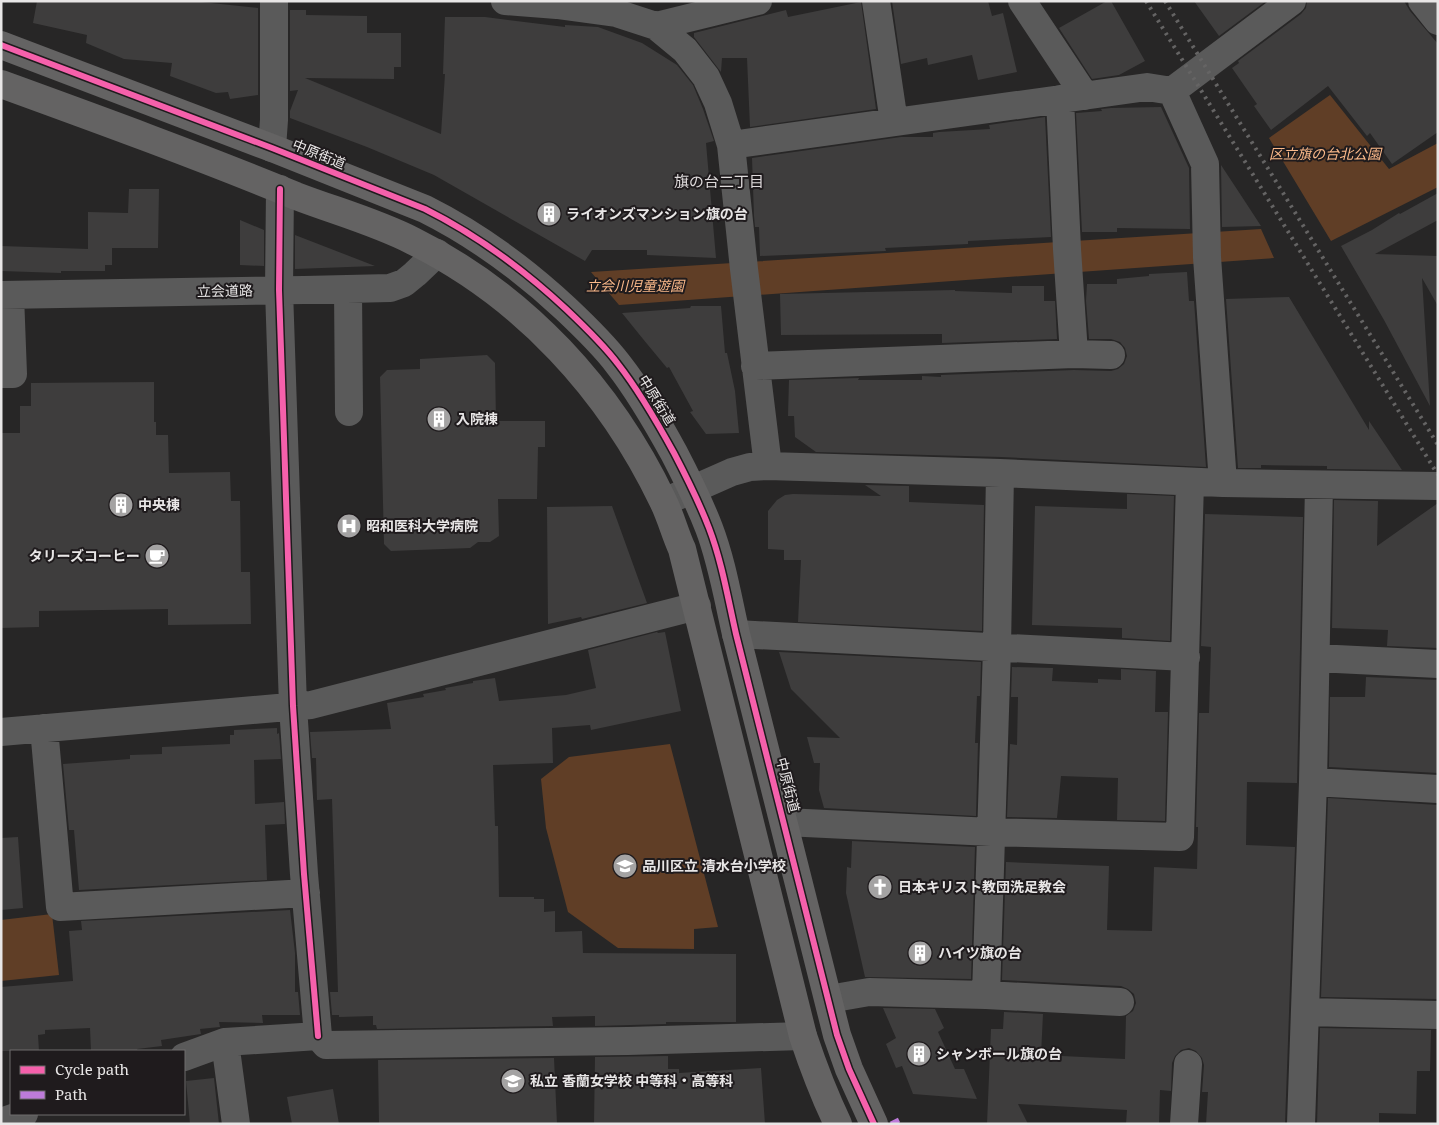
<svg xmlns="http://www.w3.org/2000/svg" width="1439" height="1125" font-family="'Noto Serif','Noto Sans JP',serif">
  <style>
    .green { fill: #603e26 }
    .building { fill: #3e3d3d }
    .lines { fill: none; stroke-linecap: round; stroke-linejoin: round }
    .minor { stroke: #5a5a5a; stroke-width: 28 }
    .major { stroke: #646363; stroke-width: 28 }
    .rail { stroke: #656464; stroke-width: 4; stroke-dasharray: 2.5 5; stroke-linecap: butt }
    .quiet { stroke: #bd7bd9; stroke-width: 5; stroke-dasharray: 10 5; stroke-linecap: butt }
    .cycleway-casing { stroke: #1f1b1d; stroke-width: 9 }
    .cycleway { stroke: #f560ab; stroke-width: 6 }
    .labels { text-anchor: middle; stroke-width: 4; stroke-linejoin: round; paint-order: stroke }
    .street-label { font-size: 14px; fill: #e8e6e6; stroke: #1f1b1d }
    .park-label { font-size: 14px; font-style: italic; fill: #fbb98a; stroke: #1f1b1d }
    .poi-label { font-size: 14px; font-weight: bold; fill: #e8e6e6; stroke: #1f1b1d; text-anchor: start }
    .neighbourhood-label { font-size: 15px; fill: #dedadb; stroke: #1f1b1d }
  </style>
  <rect width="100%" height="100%" fill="#272626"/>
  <path class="green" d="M1330,95l59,74 49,-26v44l-107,54 -62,-103z
    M1261,229l13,29 -655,47 -28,-33z
    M670,744l48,183 -24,2v20l-76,-1 -50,-36 -22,-84 -5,-49 28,-22z
    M52,914l7,61 -58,6v-61z"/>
  <path class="building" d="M37,1h155l66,7v87l-28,4 -2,-7 -12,1 -46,-17 2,-13 -48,-4 -38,-16 1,-8 -54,-12z
    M892,1h96l4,15 11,-3 14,59 -39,8 -6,-25 -44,10 -1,-7 -26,6z
    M1107,1h4l34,60 -26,14 -27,4 -33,-51z
    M1194,1h72l-47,35z
    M1307,1h97l6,10 28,33v88l-46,32 -22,-31 -3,3 -39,-50 -57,44 -17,-24 3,-2 -25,-36 7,-5 -1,-2 63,-47 5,-6z
    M861,2l15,107 -126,18 -3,-69h-25l-1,14 -27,-35v-4l92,-23 2,7z
    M290,10h16v5l61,1v17h34v34h-7v12l-89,-1 136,56 4,-60h-2l2,-57h40l80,10v-2l33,2 44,16 35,22 16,20 10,24 11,32 -8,2 10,115 -69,-3v-5h-55l-7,11 -151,-86 -67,-28 -77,-29v-7l8,-21 -8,1z
    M1161,107l28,61 1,61 -73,-1v4h-35l-6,-119 26,-2 -1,-2 10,-1z
    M1045,117l6,120 -83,4v3l-83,4 1,3 -126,5 -1,-29h-4l-1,-11 -2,-58 149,-21h32v-4l6,-1 51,-3 -1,-4z
    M1221,165l25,38 15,23 -39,1z
    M129,189h30l-1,59h-46v17h-7v6h-44v2l-60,-2v-25l87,3v-37l40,1z
    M1438,193v27l-63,34 63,2v50l-16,-28 8,128 -46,-86 -43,-74 31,-16 27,-17 1,1z
    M240,220l24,10v36l-24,-1z
    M295,235l80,31 -80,3z
    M1187,272l2,29h5l12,166 -205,-10 -185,-5 -21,-15 -1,-21h-6l1,-36 70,-2 -1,2h64v-4l19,1v-2l133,-5 37,1 7,-2 6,-5 3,-8 -2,-8 -5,-6 -9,-3h-22l-3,-38 1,-17h30v-5l32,-3v-2z
    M1012,286h32v15h11l2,38 -115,4v-9l-161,1 -1,-41 175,-4v1l57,2z
    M1289,297l80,133v-9l33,49 -75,-1v-3l-66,-1v3h-23l-12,-169z
    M691,306h30l4,47h2l8,38 4,42 -33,1 -16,-22 3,-1 -24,-44 -2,1 -24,-29 -21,-26 68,-5z
    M487,355l8,8 1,58h49v26h-7l-1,52h-39l1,37 -9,6h-12l-8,6 -79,3 -7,-7 -4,-167 7,-7 33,-1v-10z
    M154,382v40h2v13h12l1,38 61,-1 1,29h9l1,71h9l1,52 -83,1v-16l-129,2v16l-38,1v-195h19v-27h11v-23z
    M865,485l44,1v16l75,3 -2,126 -184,-9 3,-62h-17v-10l-16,-1v-38l9,-11 8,-5 8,-1 88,2z
    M1127,494l47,2 -4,145 -48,-3v-10l-90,-3 3,-119 92,3z
    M1334,500l44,1 -1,45 61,-43v145l-51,-2 1,-16 -56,-2z
    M612,506l35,97 -65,16 -1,-2 -33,7 -1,-117z
    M1205,514l98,3 -6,266 -50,-1 -1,63 49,2 -10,277h-79l2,-32h-6l2,-27 -2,-7 -6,-7 -7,-3 -8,2 -6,6 -3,7 -1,28 -11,-1 -1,34h-33l1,-14 -109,-6 10,20h-41l4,-95h12l1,-17 39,2 -2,41 84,4 1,-43 7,-5 3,-8 -2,-9 -6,-5 -7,-3 -119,-6 4,-118 103,4 -2,64 45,1 2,-64 43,2 1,-42h-2l3,-114h10l2,-66 -10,-1z
    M657,632l1,1 7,-1 16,79 -90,19 -1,-5 -38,3 1,35 -60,2 2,61h3l1,71h35v2h10v13l11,-1v21l27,-1 1,22 153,1v68h-70v2l-71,2v-10l-43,1 1,9 -176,3 -1,-4h-3v-9l-34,1v-2h-7l-2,-23h8l-6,-193 -15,1 -1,-42h-4l-2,-26 81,-3 -4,-26 37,-6 -1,-3 23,-4 -1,-2 28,-5v-2l22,-3 4,23 67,-6 30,-7 -8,-38z
    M779,652l202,10 -1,34h-3l-2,47h3l-2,73 -152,-8 -5,-18 1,-27h-6l-7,-26 33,1 -49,-49z
    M1012,667l41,1 -1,13 46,2v-4l23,1v-11l35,2 -1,41h13l-3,109 -48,-1 1,-42 -57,-2 -4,42 -50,-1 3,-73 7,1 1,-48h-7z
    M1366,677l72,3v93l-109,-6 1,-70h35z
    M277,728v6l2,-1 2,26 -27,1 1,44 29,-2 1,22 -20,1 2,55 -188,10 -5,-60h-5l-6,-66 67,-5v-4l32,-1v-7l68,-3v-9h4v-5z
    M1328,798l110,7v194l-117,-2z
    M18,837l5,71 -22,2v-72z
    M852,841l123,6 -4,132 -106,-2 -19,-84 1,-26 4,1z
    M290,910l5,43v39h3l2,23h-38l1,8 -44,-1 1,5 -20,2 1,5 -40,6 1,6 -25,3 1,2h-47l-1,-23 -45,2v4l-7,1 1,16h-38v-64l72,-6 -4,-50 13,-1 -1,-9z
    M883,1008l52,1 9,19 -6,4 17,37h9l13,30 -64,-5 -11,-28 -6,2 -10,-24 10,-6z
    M1320,1028l111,2 -1,41h-13l-1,43 -37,-1v11h-62z
    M668,1056v13h11v4l82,-5 4,56h-171l1,-67z
    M554,1058l3,66h-178l-1,-64z
    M214,1078l5,46h-29l-4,-43z
    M333,1089l6,35h-47l-5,-27z"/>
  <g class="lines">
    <path class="minor" d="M505,1l52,4 59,8 40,13 29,24 21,27 12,26 13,42 13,124 24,197
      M876,1l18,121
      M1022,1l63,95
      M1422,1l16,20
      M656,26l102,-25
      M1172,91l120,-90
      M1060,99l7,150 7,105 37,1
      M731,145l416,-58 25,4 33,73 2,93 16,226
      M272,148l2,-28v-119
      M280,189l-1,101 14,416 11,168 14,162
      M348,289l1,123
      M1,295l303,-5 86,-2 14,-5 11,-9 22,-21
      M755,366l319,-12
      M1,374h12l-3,-79
      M664,502l68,-30 18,-5 18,-1 232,7 223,10 215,3
      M736,634l450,23
      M1316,658l122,6
      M44,728l16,179 246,-14
      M1,732l310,-27 386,-99
      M1313,782l125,7
      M785,822l206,10 189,5 10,-355
      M986,995l11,-347 3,-175
      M829,999l40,-7 117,3 134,7
      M1305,1012l133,3
      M225,1042l11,82
      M184,1057l41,-15 93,-6 8,9 302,-4 175,-5
      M1,1122l23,-8
      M1184,1124l4,-60
      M1301,1124l12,-342 6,-297"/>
    <path class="major" d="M1,45l271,103 153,61c52,26 98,60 141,100 18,17 37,35 52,55 22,28 39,58 56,89 13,25 25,49 35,75 13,34 19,71 27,106l101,401 12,34 25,55
      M1,84c99,36 198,72 295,112 39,15 80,26 117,45 111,55 197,149 250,260 8,16 12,33 19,48l121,487c10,30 21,59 35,88"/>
    <path class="rail" d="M1146,1l292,474
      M1165,1l273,444"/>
    <path class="quiet" d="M891,1124l8,-4"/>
    <defs>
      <path id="cycleway" d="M1,45l271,103 153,61c52,26 98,60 141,100 18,17 37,35 52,55 22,28 39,58 56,89 13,25 25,49 35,75 13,34 19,71 27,106l101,401 12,34 25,55
        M280,189l-1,101 14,416 11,168 14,162"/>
    </defs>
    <use href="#cycleway" class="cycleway-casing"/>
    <use href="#cycleway" class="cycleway"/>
  </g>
  <defs>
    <symbol id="building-disc" viewBox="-11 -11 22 22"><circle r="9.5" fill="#a4a3a3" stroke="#1f1b1d"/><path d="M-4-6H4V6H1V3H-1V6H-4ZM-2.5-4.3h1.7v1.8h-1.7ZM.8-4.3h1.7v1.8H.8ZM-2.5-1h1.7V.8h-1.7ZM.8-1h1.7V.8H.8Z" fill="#fff"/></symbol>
    <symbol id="hospital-disc" viewBox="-11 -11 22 22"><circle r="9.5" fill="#a4a3a3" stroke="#1f1b1d"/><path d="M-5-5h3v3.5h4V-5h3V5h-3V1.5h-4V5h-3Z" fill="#fff"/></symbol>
    <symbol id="cafe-disc" viewBox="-11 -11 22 22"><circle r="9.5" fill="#a4a3a3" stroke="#1f1b1d"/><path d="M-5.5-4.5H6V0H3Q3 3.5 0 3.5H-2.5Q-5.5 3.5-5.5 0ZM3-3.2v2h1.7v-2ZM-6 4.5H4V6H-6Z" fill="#fff"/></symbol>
    <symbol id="school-disc" viewBox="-11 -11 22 22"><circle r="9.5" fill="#a4a3a3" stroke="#1f1b1d"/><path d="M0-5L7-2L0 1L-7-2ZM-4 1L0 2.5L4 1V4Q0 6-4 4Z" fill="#fff"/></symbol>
    <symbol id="church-disc" viewBox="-11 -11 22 22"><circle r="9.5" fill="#a4a3a3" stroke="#1f1b1d"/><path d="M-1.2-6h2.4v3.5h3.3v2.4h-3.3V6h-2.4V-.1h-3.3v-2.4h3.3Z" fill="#fff"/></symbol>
  </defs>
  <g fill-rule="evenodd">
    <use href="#building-disc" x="535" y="200" width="28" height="28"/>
    <use href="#building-disc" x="425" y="405" width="28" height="28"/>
    <use href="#building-disc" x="107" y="491" width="28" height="28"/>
    <use href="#hospital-disc" x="335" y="512" width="28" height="28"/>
    <use href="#cafe-disc" x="143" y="542" width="28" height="28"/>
    <use href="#school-disc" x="611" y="852" width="28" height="28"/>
    <use href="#church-disc" x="866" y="873" width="28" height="28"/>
    <use href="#building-disc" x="906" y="939" width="28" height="28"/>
    <use href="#building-disc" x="905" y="1040" width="28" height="28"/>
    <use href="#school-disc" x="499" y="1067" width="28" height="28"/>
  </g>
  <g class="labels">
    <g class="street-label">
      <text transform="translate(319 154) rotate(22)" y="5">中原街道</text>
      <text transform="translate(225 291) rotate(-1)" y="5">立会道路</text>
      <text transform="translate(657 400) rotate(58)" y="5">中原街道</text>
      <text transform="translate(788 785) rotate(76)" y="5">中原街道</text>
    </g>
    <g class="park-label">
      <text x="1325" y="159">区立旗の台北公園</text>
      <text x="635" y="291">立会川児童遊園</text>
    </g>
    <g class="poi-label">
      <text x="566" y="219">ライオンズマンション旗の台</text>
      <text x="456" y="424">入院棟</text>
      <text x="138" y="510">中央棟</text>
      <text x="366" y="531">昭和医科大学病院</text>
      <text x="140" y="561" text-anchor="end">タリーズコーヒー</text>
      <text x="642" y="871">品川区立 清水台小学校</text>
      <text x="898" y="892">日本キリスト教団洗足教会</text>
      <text x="938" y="958">ハイツ旗の台</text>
      <text x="936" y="1059">シャンボール旗の台</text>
      <text x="530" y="1086">私立 香蘭女学校 中等科・高等科</text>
    </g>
    <g class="neighbourhood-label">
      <text x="719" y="187">旗の台二丁目</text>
    </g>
  </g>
  <rect width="1439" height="1125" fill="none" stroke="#e8e6e6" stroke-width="5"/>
  <rect x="10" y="1050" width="175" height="65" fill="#1f1b1d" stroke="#6f6c6d"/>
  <rect x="20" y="1066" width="25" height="8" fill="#f560ab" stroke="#6f6c6d"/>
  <text x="55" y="1075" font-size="15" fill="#e8e6e6">Cycle path</text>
  <rect x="20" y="1091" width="25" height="8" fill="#bd7bd9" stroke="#6f6c6d"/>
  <text x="55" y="1100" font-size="15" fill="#e8e6e6">Path</text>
</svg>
